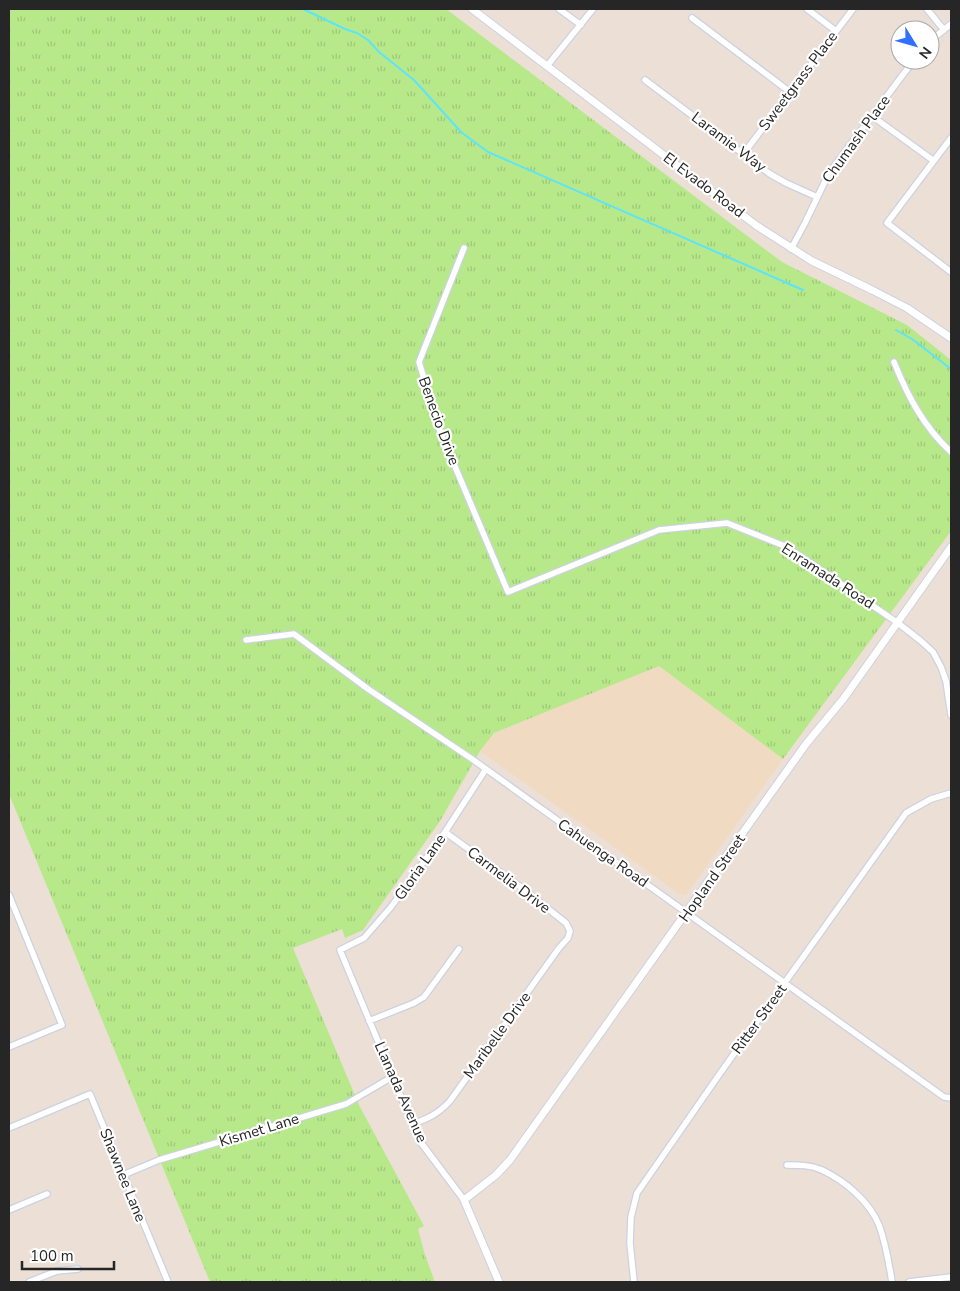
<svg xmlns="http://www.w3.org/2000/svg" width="960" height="1291" font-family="'Nunito Sans',sans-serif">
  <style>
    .education { fill: #f0dbc2 }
    .grass { fill: url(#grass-tufts) }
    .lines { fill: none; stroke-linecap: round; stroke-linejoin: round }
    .stream { stroke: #5ce4fa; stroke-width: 2 }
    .minor-casing { stroke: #cbd2e2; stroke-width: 8 }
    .tertiary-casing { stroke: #cbd2e2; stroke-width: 9 }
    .minor { stroke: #fff; stroke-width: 5.5 }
    .tertiary { stroke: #fff; stroke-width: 7 }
    .labels { text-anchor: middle; stroke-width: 4.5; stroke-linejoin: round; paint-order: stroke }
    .street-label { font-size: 15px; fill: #262626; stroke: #fff }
  </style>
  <defs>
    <pattern id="grass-tufts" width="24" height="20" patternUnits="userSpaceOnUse" patternTransform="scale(1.25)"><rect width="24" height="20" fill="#b7e98b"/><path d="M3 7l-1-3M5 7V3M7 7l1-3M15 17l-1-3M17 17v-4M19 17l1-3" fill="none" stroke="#9dc878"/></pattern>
  </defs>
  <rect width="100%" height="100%" fill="#ebdfd6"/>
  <path class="education" d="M659,665l124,94 -97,136h-5l-201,-144 14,-18z"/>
  <path class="grass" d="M9,9h437l336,253 125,63 44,35v171l-168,228 -124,-93 -165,67 -14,18 -40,70 -77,109 -18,8 -3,-9 -49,19 66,157 65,121 -6,3 7,26 10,27h-225l-201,-488z"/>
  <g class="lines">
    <path class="stream" d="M303,9l42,20 12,4 11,7 11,12 35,28 47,52 27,20 315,138
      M896,330l16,9 39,30"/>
    <defs>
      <path id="minor" d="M559,9l22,16
        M807,9l29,22
        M927,9l17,21
        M692,18l98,74
        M930,41l21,-17
        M547,66l46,-57
        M645,80l125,94 16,9 31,14
        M872,116l62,45
        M951,138l-64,85 64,49
        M744,153l109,-144
        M464,248l-45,114 21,69 68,161 151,-62 68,-7 60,24 111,76 23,18 12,11 8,15 5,14 5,34
        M791,249l14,-26 24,-50 85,-113
        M894,362c14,35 30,65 57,90
        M246,640l48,-6 74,55 104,70 472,338 7,1
        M9,895l53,130 -53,22
        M369,1021l45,-18 10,-6 35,-48
        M412,1124c16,-5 27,-11 38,-23l109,-153 9,-10 2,-7 -4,-8 -48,-38 -73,-53
        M9,1128l81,-34 78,188
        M787,1165c12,0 24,0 35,5 23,11 47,31 57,55 7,19 10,38 13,57
        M123,1175l36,-15 187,-56 46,-27
        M464,1200l-45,-60 -79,-190 24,-12 27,-31 54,-75 41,-63
        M9,1210l38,-16
        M29,1282l28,-11 21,-2
        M634,1282l-4,-39 1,-26 6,-24 84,-121 185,-259 25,-14 20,-6
        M909,1282l42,-5"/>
      <path id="tertiary" d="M472,9l285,217 55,35 60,29 35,18 44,30
        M499,1282l-35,-82 32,-25 14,-15 296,-416 38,-46 107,-151"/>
    </defs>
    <use href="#minor" class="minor-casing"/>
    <use href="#tertiary" class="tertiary-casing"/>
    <use href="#minor" class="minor"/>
    <use href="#tertiary" class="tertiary"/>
  </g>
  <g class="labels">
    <g class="street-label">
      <text transform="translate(798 81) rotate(-53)" y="5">Sweetgrass Place</text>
      <text transform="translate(856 139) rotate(-54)" y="5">Chumash Place</text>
      <text transform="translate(729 142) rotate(37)" y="5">Laramie Way</text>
      <text transform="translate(704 185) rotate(37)" y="5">El Evado Road</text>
      <text transform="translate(439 421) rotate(70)" y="5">Benecio Drive</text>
      <text transform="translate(828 576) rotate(33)" y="5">Enramada Road</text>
      <text transform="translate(603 853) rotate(35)" y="5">Cahuenga Road</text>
      <text transform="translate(420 867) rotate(-55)" y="5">Gloria Lane</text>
      <text transform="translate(712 878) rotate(-55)" y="5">Hopland Street</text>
      <text transform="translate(509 880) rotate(37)" y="5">Carmelia Drive</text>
      <text transform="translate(759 1019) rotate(-54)" y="5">Ritter Street</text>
      <text transform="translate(497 1035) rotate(-54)" y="5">Maribelle Drive</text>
      <text transform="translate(401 1092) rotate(66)" y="5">Llanada Avenue</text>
      <text transform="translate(259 1130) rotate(-17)" y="5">Kismet Lane</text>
      <text transform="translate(123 1175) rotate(68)" y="5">Shawnee Lane</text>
    </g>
  </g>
  <rect width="960" height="1291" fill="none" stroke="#262626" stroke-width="20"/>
  <g transform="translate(915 45) rotate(127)"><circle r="24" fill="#ffffff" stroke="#a8a8a8"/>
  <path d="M0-4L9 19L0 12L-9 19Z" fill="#2f70ff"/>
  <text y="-8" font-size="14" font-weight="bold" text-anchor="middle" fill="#262626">N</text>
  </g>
  <path d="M22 1261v8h92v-8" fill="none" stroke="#262626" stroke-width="2.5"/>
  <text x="30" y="1261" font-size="15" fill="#262626" stroke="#ffffff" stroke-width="4" paint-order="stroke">100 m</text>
</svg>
